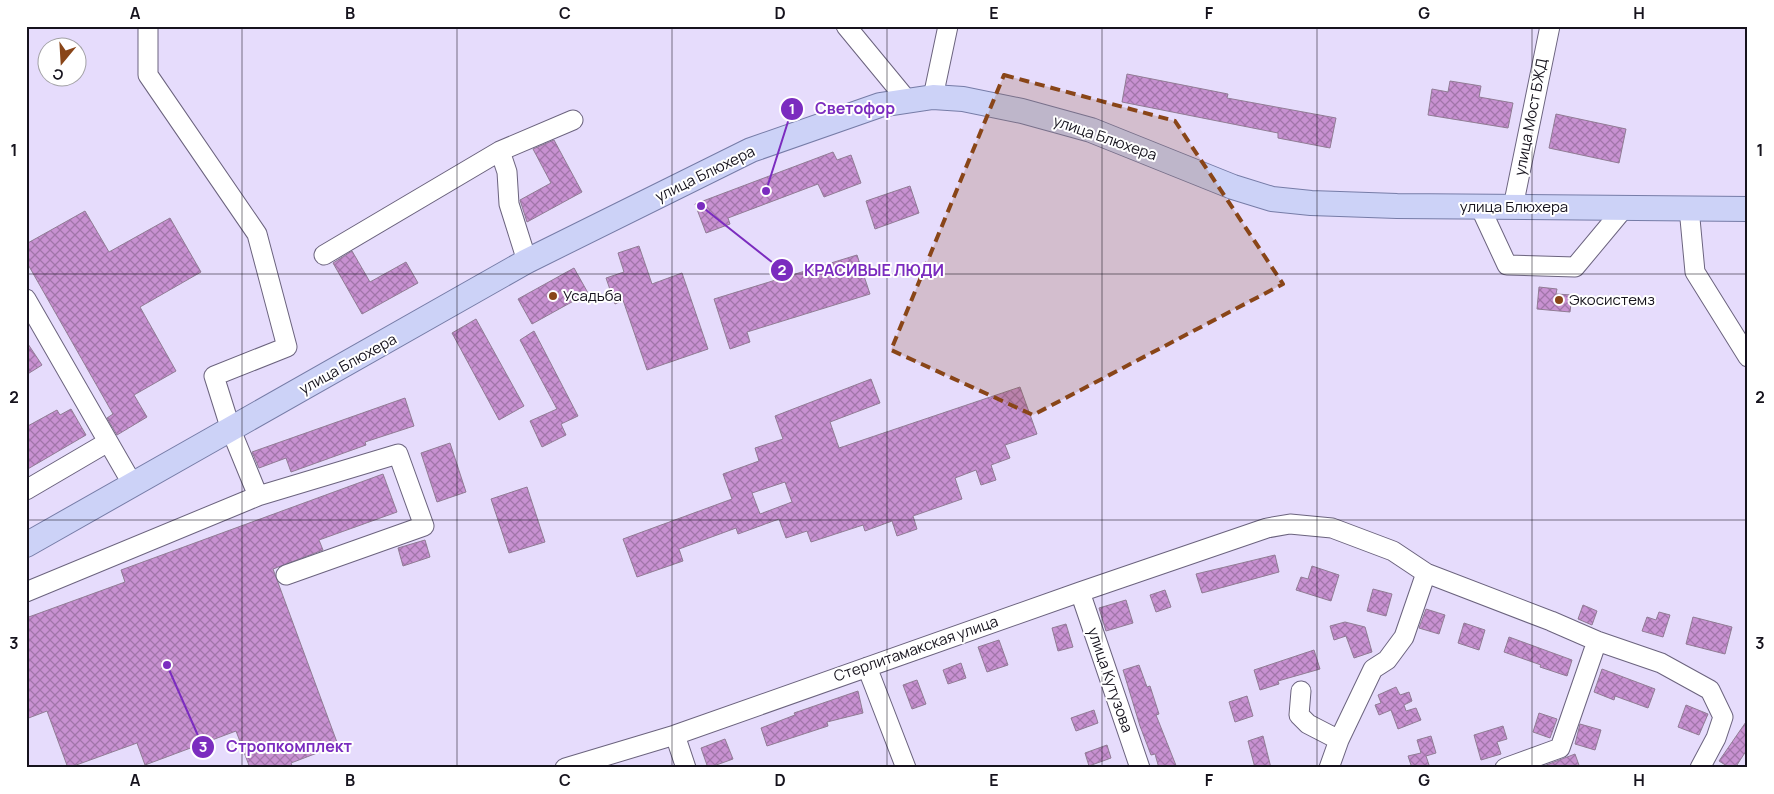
<svg xmlns="http://www.w3.org/2000/svg" width="1774" height="794" font-family="Manrope,sans-serif">
  <style>
    .building { fill: url(#building-cross-hatch); stroke: #917c95; fill-rule: evenodd }
    .lines { fill: none; stroke-linecap: round; stroke-linejoin: round }
    .minor-casing { stroke: #6b637e; stroke-width: 21 }
    .major-casing { stroke: #767ca7; stroke-width: 26 }
    .minor { stroke: #fff; stroke-width: 19 }
    .major { stroke: #ccd2f7; stroke-width: 24 }
    .marked { fill: #894518; fill-opacity: 0.2; stroke: #894518; stroke-width: 4; stroke-dasharray: 10 6; stroke-linejoin: round }
    .grid { fill: none; stroke: #16131d; stroke-width: 1; stroke-opacity: 0.55 }
    .poi-dot { fill: #894518; stroke: #fff; stroke-width: 2 }
    .labels { text-anchor: middle; stroke-width: 4; stroke-linejoin: round; paint-order: stroke }
    .street-label { font-size: 15px; fill: #16131d; stroke: #fff }
    .poi-label { font-size: 15px; fill: #16131d; stroke: #fff; text-anchor: start }
    .leader { fill: none; stroke: #7b2cbf; stroke-width: 2 }
    .callout-dot { fill: #7b2cbf; stroke: #fff; stroke-width: 2 }
    .mark-label { font-size: 15px; text-anchor: middle; font-weight: bold; fill: #fff }
    .callout-label { font-size: 16px; text-anchor: middle; font-weight: bold; fill: #7b2cbf; stroke: #fff; stroke-width: 4; stroke-linejoin: round; paint-order: stroke }
    .neatline { fill: none; stroke: #16131d; stroke-width: 2 }
    .grid-label { font-size: 16px; text-anchor: middle; font-weight: bold; fill: #16131d }
  </style>
  <defs>
    <pattern id="building-cross-hatch" width="8" height="8" patternUnits="userSpaceOnUse" patternTransform="scale(1.25)"><rect width="8" height="8" fill="#c891d1"/><path d="M0 0l8 8M0 8l8-8" fill="none" stroke="#a175a9"/></pattern>
  </defs>
  <rect width="100%" height="100%" fill="#e6dcfc"/>
  <path class="building" d="M1127,74l101,20 -1,4 109,20 -6,30 -52,-10v-5l-156,-31z
    M1450,81l31,5 -2,11 34,6 -5,25 -80,-13 4,-26 16,3z
    M1556,114l70,15 -7,34 -70,-15z
    M554,140l28,52 -55,30 -7,-22 31,-17 -18,-34z
    M833,152l4,8 14,-5 10,28 -37,14 -6,-13 -90,34 2,6 -24,9 -11,-29z
    M910,186l9,27 -44,16 -9,-28z
    M85,211l24,41 61,-34 31,54 -61,35 36,64 -42,24 13,22 -30,18 -10,-17 6,-4 -87,-153v-17z
    M639,246l13,38 30,-11 26,76 -61,21 -24,-70 -8,4 -9,-26 18,-6 -6,-19z
    M352,251l18,31 36,-20 12,21 -56,31 -29,-51z
    M857,255l13,39 -123,38 3,10 -20,7 -16,-50z
    M574,268l14,25 -56,31 -14,-25z
    M1539,287l18,2 -1,5 16,1 -2,17 -33,-3z
    M476,319l48,87 -25,14 -47,-87z
    M534,331l44,85 -17,8 5,11 -24,12 -12,-26 27,-12 -37,-69z
    M26,341l16,24 -16,10z
    M871,379l9,24 -50,19 9,26 181,-61 17,47 -32,11 5,13 -19,7 5,15 -15,5 -5,-15 -21,8 7,21 -49,17 4,13 -20,7 -5,-15 -27,10 -2,-6 -52,17 -4,-11 -21,7 -7,-19 -41,15 -2,-6 -57,21 4,12 -46,16 -14,-38 109,-40 -9,-25 36,-13 -4,-13 28,-9 -8,-23zM785,482l7,20 -32,12 -8,-21z
    M405,398l9,28 -49,16 1,3 -75,27 -5,-14 -27,10 -7,-16z
    M71,409l15,26 -60,35v-43l31,-17 3,5z
    M450,443l16,49 -29,10 -16,-49z
    M383,474l14,38 -78,28 4,10 -50,19 65,176 -47,18 2,5h-43l-14,-37 -91,34 -8,-22 -69,25 -21,-57 -21,8v-101l99,-36 -4,-12z
    M527,487l18,55 -36,11 -18,-54z
    M425,540l5,17 -27,9 -5,-18z
    M1275,555l4,17 -77,21 -6,-19z
    M1312,566l27,9 -8,26 -35,-11 5,-13 7,2z
    M1373,589l19,5 -6,22 -19,-5z
    M1165,590l6,17 -15,5 -6,-17z
    M1126,600l7,23 -27,8 -7,-23z
    M1583,605l14,6 -5,14 -14,-6z
    M1426,609l19,6 -6,19 -20,-6z
    M1659,612l11,3 -7,22 -21,-6 5,-14 9,3z
    M1693,617l39,10 -7,27 -39,-10z
    M1345,622l20,5 7,25 -18,6 -8,-22 -12,4 -4,-14z
    M1464,623l21,7 -6,20 -21,-7z
    M1066,624l7,23 -15,4 -6,-23z
    M1509,637l63,23 -5,16 -27,-9 1,-2 -37,-13z
    M999,640l9,25 -21,7 -9,-25z
    M1314,650l6,19 -42,12 1,3 -19,6 -6,-20z
    M961,663l5,15 -18,6 -5,-14z
    M1139,665l8,22 3,-1 9,28 -3,1 21,53h-18l-4,-14 -4,1 -11,-29 -17,-56z
    M1602,669l53,20 -7,19 -33,-12 -1,4 -20,-8z
    M917,680l9,24 -14,5 -9,-24z
    M1396,687l4,8 9,-3 3,9 -8,4 2,6 10,-3 5,12 -23,9 -7,-19 -12,5 -4,-10 6,-2 -3,-8z
    M858,691l5,22 -36,9 1,4 -61,20 -6,-18 34,-13 -1,-2z
    M1247,696l6,20 -18,6 -6,-20z
    M1686,705l22,9 -9,21 -21,-8z
    M1094,710l4,13 -22,8 -5,-13z
    M1539,713l18,6 -7,19 -17,-6z
    M1748,719v29l-13,20h-5l-11,-7z
    M1580,724l21,6 -6,20 -20,-6z
    M1503,726l4,13 -10,3 4,12 -20,6 -7,-25z
    M1263,736l8,32h-16l-7,-27z
    M1431,736l5,17 -10,3 4,12h-18l-4,-12 13,-3 -4,-13z
    M725,739l8,20 -25,9 -7,-20z
    M1107,745l4,13 -22,8 -4,-13z
    M1575,754l5,14h-39v-1z"/>
  <g class="lines">
    <defs>
      <path id="minor" d="M846,26l61,74
        M933,97l15,-71
        M500,151l7,21 2,32 18,57
        M1480,207l27,58 68,2 50,-60
        M1513,207l37,-181
        M1689,208l6,64 53,85
        M324,255l176,-104 73,-31
        M26,299l107,186
        M26,490l82,-48
        M258,496l140,-42 26,72 -138,49
        M26,592l232,-96 -27,-66 -17,-54 73,-29 -30,-113 -109,-159v-49
        M1080,592l60,176
        M867,667l39,101
        M1301,691l-2,24 9,9 31,16
        M675,735l11,33
        M565,768l110,-33 405,-143 187,-64 23,-4 42,4 61,23 33,22 125,48 46,20 64,22 49,27 13,27 -7,21 -16,30
        M1329,768l10,-28 34,-71 14,-9 17,-23 22,-64
        M1505,768l55,-20 37,-107"/>
      <path id="major" d="M26,545l501,-284 224,-111 129,-45 53,-8 30,2 59,12 69,19 142,57 39,12 39,4 86,3 351,3"/>
    </defs>
    <use href="#minor" class="minor-casing"/>
    <use href="#major" class="major-casing"/>
    <use href="#minor" class="minor"/>
    <use href="#major" class="major"/>
  </g>
  <path class="marked" d="M1004,75l171,46 108,163 -250,131 -142,-65z"/>
  <path class="grid" d="M242,26v742M457,26v742M672,26v742M887,26v742M1102,26v742M1317,26v742M1532,26v742M26,274h1722M26,520h1722"/>
  <g class="poi-dot">
    <circle cx="553" cy="296" r="5"/>
    <circle cx="1559" cy="300" r="5"/>
  </g>
  <g class="labels">
    <g class="street-label">
      <text transform="translate(1531 117) rotate(-79)" y="5">улица Мост БЖД</text>
      <text transform="translate(1105 138) rotate(19)" y="5">улица Блюхера</text>
      <text transform="translate(705 174) rotate(-26)" y="5">улица Блюхера</text>
      <text x="1514" y="212">улица Блюхера</text>
      <text transform="translate(348 364) rotate(-29)" y="5">улица Блюхера</text>
      <text transform="translate(916 649) rotate(-19)" y="5">Стерлитамакская улица</text>
      <text transform="translate(1110 680) rotate(71)" y="5">улица Кутузова</text>
    </g>
    <g class="poi-label">
      <text x="563" y="301">Усадьба</text>
      <text x="1569" y="305">Экосистемз</text>
    </g>
  </g>
  <path class="leader" d="M766 191L792 109M701 206L782 270M167 665L203 747"/>
  <g class="callout-dot">
    <circle cx="766" cy="191" r="5"/>
    <circle cx="701" cy="206" r="5"/>
    <circle cx="167" cy="665" r="5"/>
    <circle cx="792" cy="109" r="12"/>
    <circle cx="782" cy="270" r="12"/>
    <circle cx="203" cy="747" r="12"/>
  </g>
  <g class="mark-label">
    <text x="792" y="114">1</text>
    <text x="782" y="275">2</text>
    <text x="203" y="752">3</text>
  </g>
  <g class="callout-label">
    <text x="855" y="114">Светофор</text>
    <text x="874" y="276">КРАСИВЫЕ ЛЮДИ</text>
    <text x="289" y="752">Стропкомплект</text>
  </g>
  <rect width="1774" height="794" fill="none" stroke="#ffffff" stroke-width="55"/>
  <g transform="translate(62 62) rotate(198)"><circle r="24" fill="#ffffff" stroke="#a2a1a5"/>
  <path d="M0-4L9 19L0 12L-9 19Z" fill="#894518"/>
  <text y="-8" font-size="14" font-weight="bold" text-anchor="middle" fill="#16131d">С</text>
  </g>
  <rect x="28" y="28" width="1718" height="738" class="neatline"/>
  <g class="grid-label">
    <text x="135" y="19">A</text>
    <text x="350" y="19">B</text>
    <text x="565" y="19">C</text>
    <text x="780" y="19">D</text>
    <text x="994" y="19">E</text>
    <text x="1209" y="19">F</text>
    <text x="1424" y="19">G</text>
    <text x="1639" y="19">H</text>
    <text x="14" y="156">1</text>
    <text x="1760" y="156">1</text>
    <text x="14" y="403">2</text>
    <text x="1760" y="403">2</text>
    <text x="14" y="649">3</text>
    <text x="1760" y="649">3</text>
    <text x="135" y="786">A</text>
    <text x="350" y="786">B</text>
    <text x="565" y="786">C</text>
    <text x="780" y="786">D</text>
    <text x="994" y="786">E</text>
    <text x="1209" y="786">F</text>
    <text x="1424" y="786">G</text>
    <text x="1639" y="786">H</text>
  </g>
</svg>
